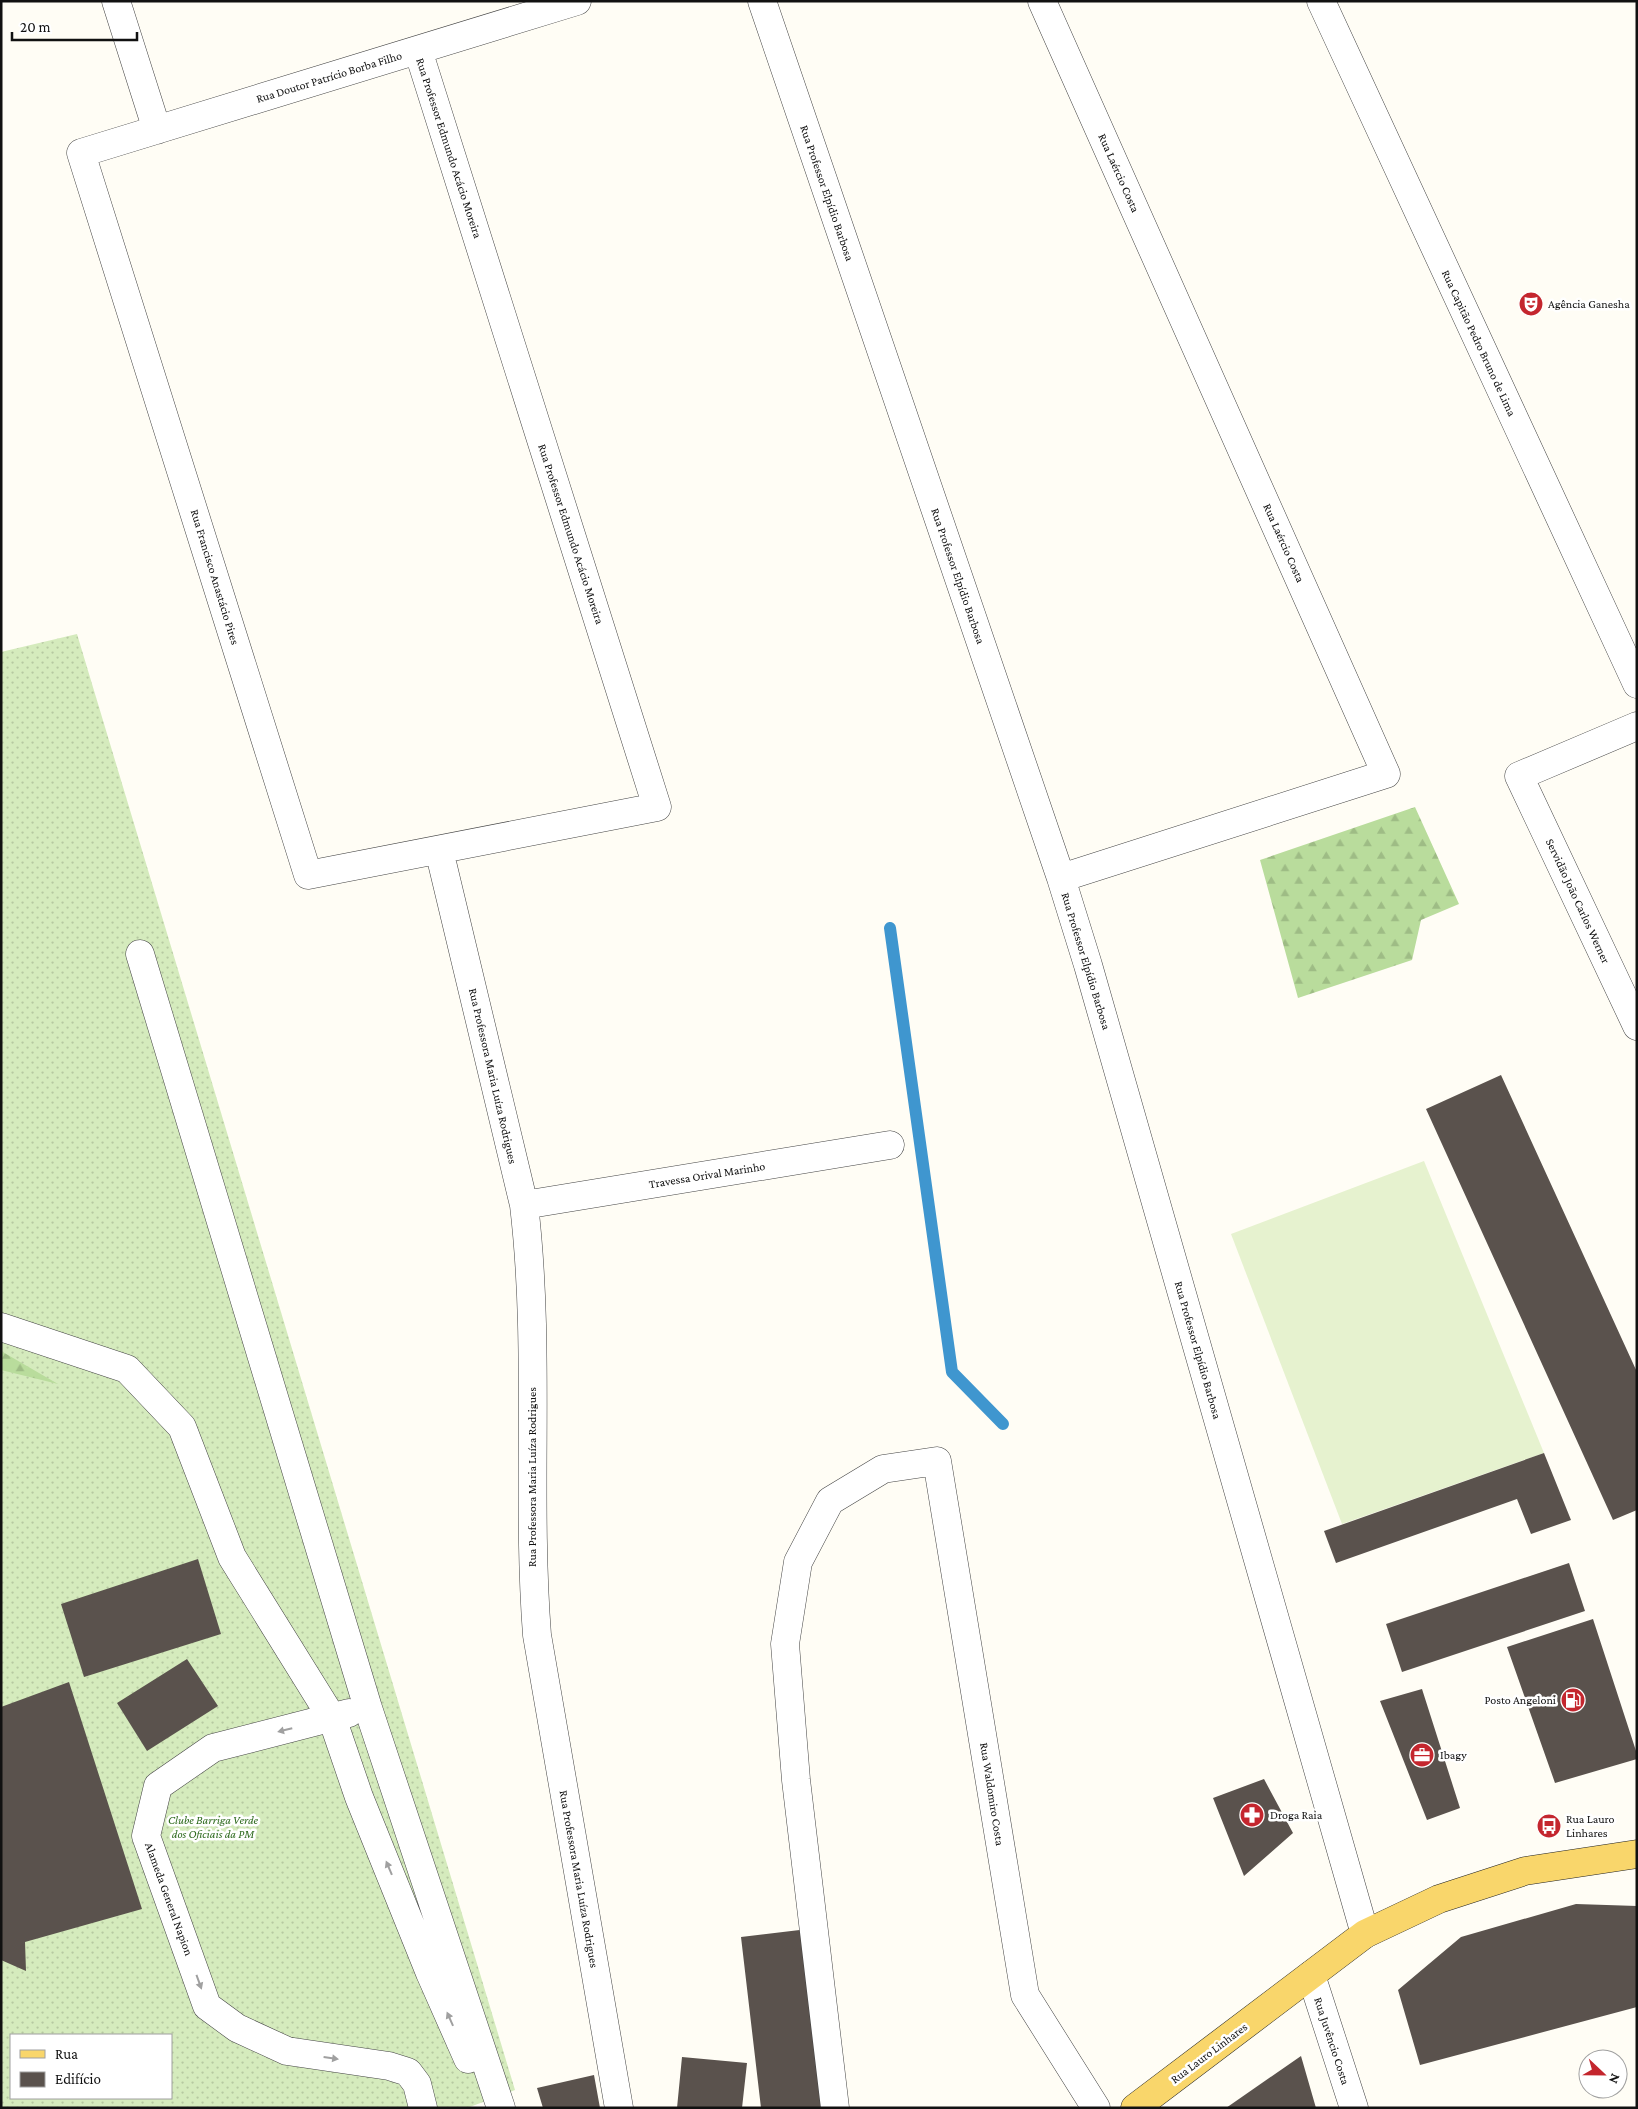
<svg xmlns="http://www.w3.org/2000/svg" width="1638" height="2109" font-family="'Crimson Pro',serif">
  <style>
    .grass { fill: url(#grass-dots); fill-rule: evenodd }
    .forest { fill: url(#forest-firs) }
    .pitch { fill: #e6f2cf }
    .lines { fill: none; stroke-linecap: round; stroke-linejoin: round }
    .stream { stroke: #3f96cf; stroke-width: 12 }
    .building { fill: #5a524d }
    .minor-casing { stroke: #444; stroke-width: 29 }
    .major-casing { stroke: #222; stroke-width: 29 }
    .minor { stroke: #fff; stroke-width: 28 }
    .major { stroke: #f9d66b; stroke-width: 28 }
    .oneway { fill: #a0a0a0 }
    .labels { text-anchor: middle; stroke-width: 5; stroke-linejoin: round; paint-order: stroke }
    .street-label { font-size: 12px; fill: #111; stroke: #fff }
    .poi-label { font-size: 12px; fill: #111; stroke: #fff; text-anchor: start }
    .park-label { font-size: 12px; font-style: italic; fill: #2f6b1f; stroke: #fff }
  </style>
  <defs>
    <pattern id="grass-dots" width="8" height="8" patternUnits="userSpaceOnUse" patternTransform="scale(1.25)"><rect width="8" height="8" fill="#d5ebbd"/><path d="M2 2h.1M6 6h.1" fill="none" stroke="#b6c8a1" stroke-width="1.8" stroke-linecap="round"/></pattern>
    <pattern id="forest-firs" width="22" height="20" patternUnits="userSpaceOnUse" patternTransform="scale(1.25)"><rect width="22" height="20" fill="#b9dc9c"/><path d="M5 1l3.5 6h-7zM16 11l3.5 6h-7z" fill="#9ebc85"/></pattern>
  </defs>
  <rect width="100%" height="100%" fill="#fffdf5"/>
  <path class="grass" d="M77,634l438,1456 -48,18h-466v-1456zM11,2035h160v63h-160z"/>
  <path class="forest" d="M1415,807l44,97 -38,16 -9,40 -114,38 -38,-138z
    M1,1351l57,33 -57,-14z"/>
  <path class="pitch" d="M1424,1161l120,292 -202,71 -111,-290z"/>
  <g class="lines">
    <path class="stream" d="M890,928l62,444 51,52"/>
  </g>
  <path class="building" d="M1501,1075l136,297v138l-24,10 -187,-411z
    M1544,1453l27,67 -40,14 -14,-35 -181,64 -12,-32z
    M198,1559l23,75 -137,43 -23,-73z
    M1569,1563l16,48 -183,61 -16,-48z
    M1593,1619l44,135v5l-82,24 -48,-136z
    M187,1659l31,47 -71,45 -30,-48z
    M69,1682l73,227 -117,33 1,29 -25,-11v-253z
    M1422,1689l38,119 -33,12 -47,-119z
    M1264,1779l29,54 -49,43 -31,-78z
    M1576,1904l61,2v101l-217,58 -22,-75 63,-53z
    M808,1929l21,179h-68l-20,-171z
    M1301,2056l15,52h-90z
    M682,2057l65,6 -5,45h-65z
    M594,2075l6,33h-57l-6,-20z"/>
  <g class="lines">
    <defs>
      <path id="minor" d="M116,1l41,129
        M762,1l299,877 27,87 277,969
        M1042,1l344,773 -325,104
        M1321,1l316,683
        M418,50l239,757 -349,68 -227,-722 496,-152
        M1637,726l-118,50 118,250
        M439,850l85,355c17,143 2,287 13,430l82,473
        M140,954l228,754 133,400
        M524,1205l366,-60
        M1,1327l126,42 55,58 50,130 100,161 27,79 71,176 38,86
        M349,1713l-136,35 -55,38 -12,50 61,170 30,22 50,23 102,15 19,6 9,12 6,24
        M1311,1975l43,133
        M835,2108l-39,-328 -11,-136 13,-82 32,-61 53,-32 54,-8 88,534 71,113"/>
      <path id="major" d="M1135,2108l230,-174 74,-35 86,-28 112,-17"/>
    </defs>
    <use href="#minor" class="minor-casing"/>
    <use href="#major" class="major-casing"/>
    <use href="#minor" class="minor"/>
    <use href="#major" class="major"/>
  </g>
  <defs><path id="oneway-solid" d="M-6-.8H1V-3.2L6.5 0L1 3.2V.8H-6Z" transform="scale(1.25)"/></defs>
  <g class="oneway">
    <use href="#oneway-solid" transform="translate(285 1730) rotate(166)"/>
    <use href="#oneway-solid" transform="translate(389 1868) rotate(-113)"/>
    <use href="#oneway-solid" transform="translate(199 1982) rotate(70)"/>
    <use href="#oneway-solid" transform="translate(450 2019) rotate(-114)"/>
    <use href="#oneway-solid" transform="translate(331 2058) rotate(8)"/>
  </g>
  <defs>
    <symbol id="theatre-disc" viewBox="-11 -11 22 22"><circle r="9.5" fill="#c4262e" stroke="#fff"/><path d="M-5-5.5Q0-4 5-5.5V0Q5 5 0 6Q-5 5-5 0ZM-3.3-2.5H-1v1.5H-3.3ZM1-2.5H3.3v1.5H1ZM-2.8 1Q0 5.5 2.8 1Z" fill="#fff"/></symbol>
    <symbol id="fuel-disc" viewBox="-11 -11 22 22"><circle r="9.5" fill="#c4262e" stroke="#fff"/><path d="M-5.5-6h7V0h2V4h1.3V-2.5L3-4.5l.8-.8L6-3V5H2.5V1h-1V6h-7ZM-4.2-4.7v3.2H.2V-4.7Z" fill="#fff"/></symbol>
    <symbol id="office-disc" viewBox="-11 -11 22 22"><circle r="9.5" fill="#c4262e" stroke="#fff"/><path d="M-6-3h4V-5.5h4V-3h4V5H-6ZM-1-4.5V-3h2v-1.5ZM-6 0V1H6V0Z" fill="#fff"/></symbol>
    <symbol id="pharmacy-disc" viewBox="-11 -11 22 22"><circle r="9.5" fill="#c4262e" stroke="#fff"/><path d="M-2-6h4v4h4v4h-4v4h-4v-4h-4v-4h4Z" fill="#fff"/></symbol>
    <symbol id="bus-disc" viewBox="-11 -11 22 22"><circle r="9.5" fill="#c4262e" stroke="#fff"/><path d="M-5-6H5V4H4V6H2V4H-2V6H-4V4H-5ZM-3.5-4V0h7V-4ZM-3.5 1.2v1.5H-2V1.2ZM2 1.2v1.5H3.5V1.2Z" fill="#fff"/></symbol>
  </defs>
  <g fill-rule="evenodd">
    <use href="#theatre-disc" x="1517" y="290" width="28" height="28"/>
    <use href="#fuel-disc" x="1559" y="1686" width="28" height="28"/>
    <use href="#office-disc" x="1408" y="1741" width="28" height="28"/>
    <use href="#pharmacy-disc" x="1238" y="1801" width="28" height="28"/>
    <use href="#bus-disc" x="1535" y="1812" width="28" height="28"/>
  </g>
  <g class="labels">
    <g class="street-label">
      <text transform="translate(329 77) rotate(-17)" y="4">Rua Doutor Patrício Borba Filho</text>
      <text transform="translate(449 148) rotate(72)" y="4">Rua Professor Edmundo Acácio Moreira</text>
      <text transform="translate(1119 173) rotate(66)" y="4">Rua Laércio Costa</text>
      <text transform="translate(827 193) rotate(71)" y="4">Rua Professor Elpídio Barbosa</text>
      <text transform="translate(1479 343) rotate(65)" y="4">Rua Capitão Pedro Bruno de Lima</text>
      <text transform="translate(571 534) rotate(72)" y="4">Rua Professor Edmundo Acácio Moreira</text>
      <text transform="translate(1284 543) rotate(66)" y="4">Rua Laércio Costa</text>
      <text transform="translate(958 576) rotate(71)" y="4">Rua Professor Elpídio Barbosa</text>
      <text transform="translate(215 577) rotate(73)" y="4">Rua Francisco Anastácio Pires</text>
      <text transform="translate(1578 901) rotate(65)" y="4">Servidão João Carlos Werner</text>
      <text transform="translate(1086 961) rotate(73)" y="4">Rua Professor Elpídio Barbosa</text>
      <text transform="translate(493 1076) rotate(77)" y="4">Rua Professora Maria Luíza Rodrigues</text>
      <text transform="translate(707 1175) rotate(-9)" y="4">Travessa Orival Marinho</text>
      <text transform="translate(1198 1350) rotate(74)" y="4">Rua Professor Elpídio Barbosa</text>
      <text transform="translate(532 1477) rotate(-90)" y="4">Rua Professora Maria Luíza Rodrigues</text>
      <text transform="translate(992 1794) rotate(81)" y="4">Rua Waldomiro Costa</text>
      <text transform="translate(579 1879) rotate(80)" y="4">Rua Professora Maria Luíza Rodrigues</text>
      <text transform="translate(169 1899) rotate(70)" y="4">Alameda General Napion</text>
      <text transform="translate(1332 2041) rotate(72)" y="4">Rua Juvêncio Costa</text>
      <text transform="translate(1209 2053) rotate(-37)" y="4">Rua Lauro Linhares</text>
    </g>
    <g class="poi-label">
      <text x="1548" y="308">Agência Ganesha</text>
      <text x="1556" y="1704" text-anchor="end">Posto Angeloni</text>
      <text x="1440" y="1759">Ibagy</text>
      <text x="1270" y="1819">Droga Raia</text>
      <text x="1566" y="1823">Rua Lauro<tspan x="1566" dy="14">Linhares</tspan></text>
    </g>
    <g class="park-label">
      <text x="213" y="1824">Clube Barriga Verde<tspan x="213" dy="14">dos Oficiais da PM</tspan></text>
    </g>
  </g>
  <rect width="1638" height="2109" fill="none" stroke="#111111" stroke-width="5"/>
  <rect x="10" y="2034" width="162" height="65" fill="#ffffff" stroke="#a0a0a0"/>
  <rect x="20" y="2050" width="25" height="8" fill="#f9d66b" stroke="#a0a0a0"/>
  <text x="55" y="2059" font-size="15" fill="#111111">Rua</text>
  <rect x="20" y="2072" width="25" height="15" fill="#5a524d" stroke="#a0a0a0"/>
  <text x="55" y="2084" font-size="15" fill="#111111">Edifício</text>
  <g transform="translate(1603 2074) rotate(112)"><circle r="24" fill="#ffffff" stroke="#a0a0a0"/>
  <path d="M0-4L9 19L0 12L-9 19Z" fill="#c4262e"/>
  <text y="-8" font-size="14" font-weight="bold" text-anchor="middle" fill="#111111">N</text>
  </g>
  <path d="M12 32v8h125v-8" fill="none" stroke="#111111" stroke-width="2.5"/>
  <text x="20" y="32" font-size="15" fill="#111111" stroke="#ffffff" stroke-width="4" paint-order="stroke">20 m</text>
</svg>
